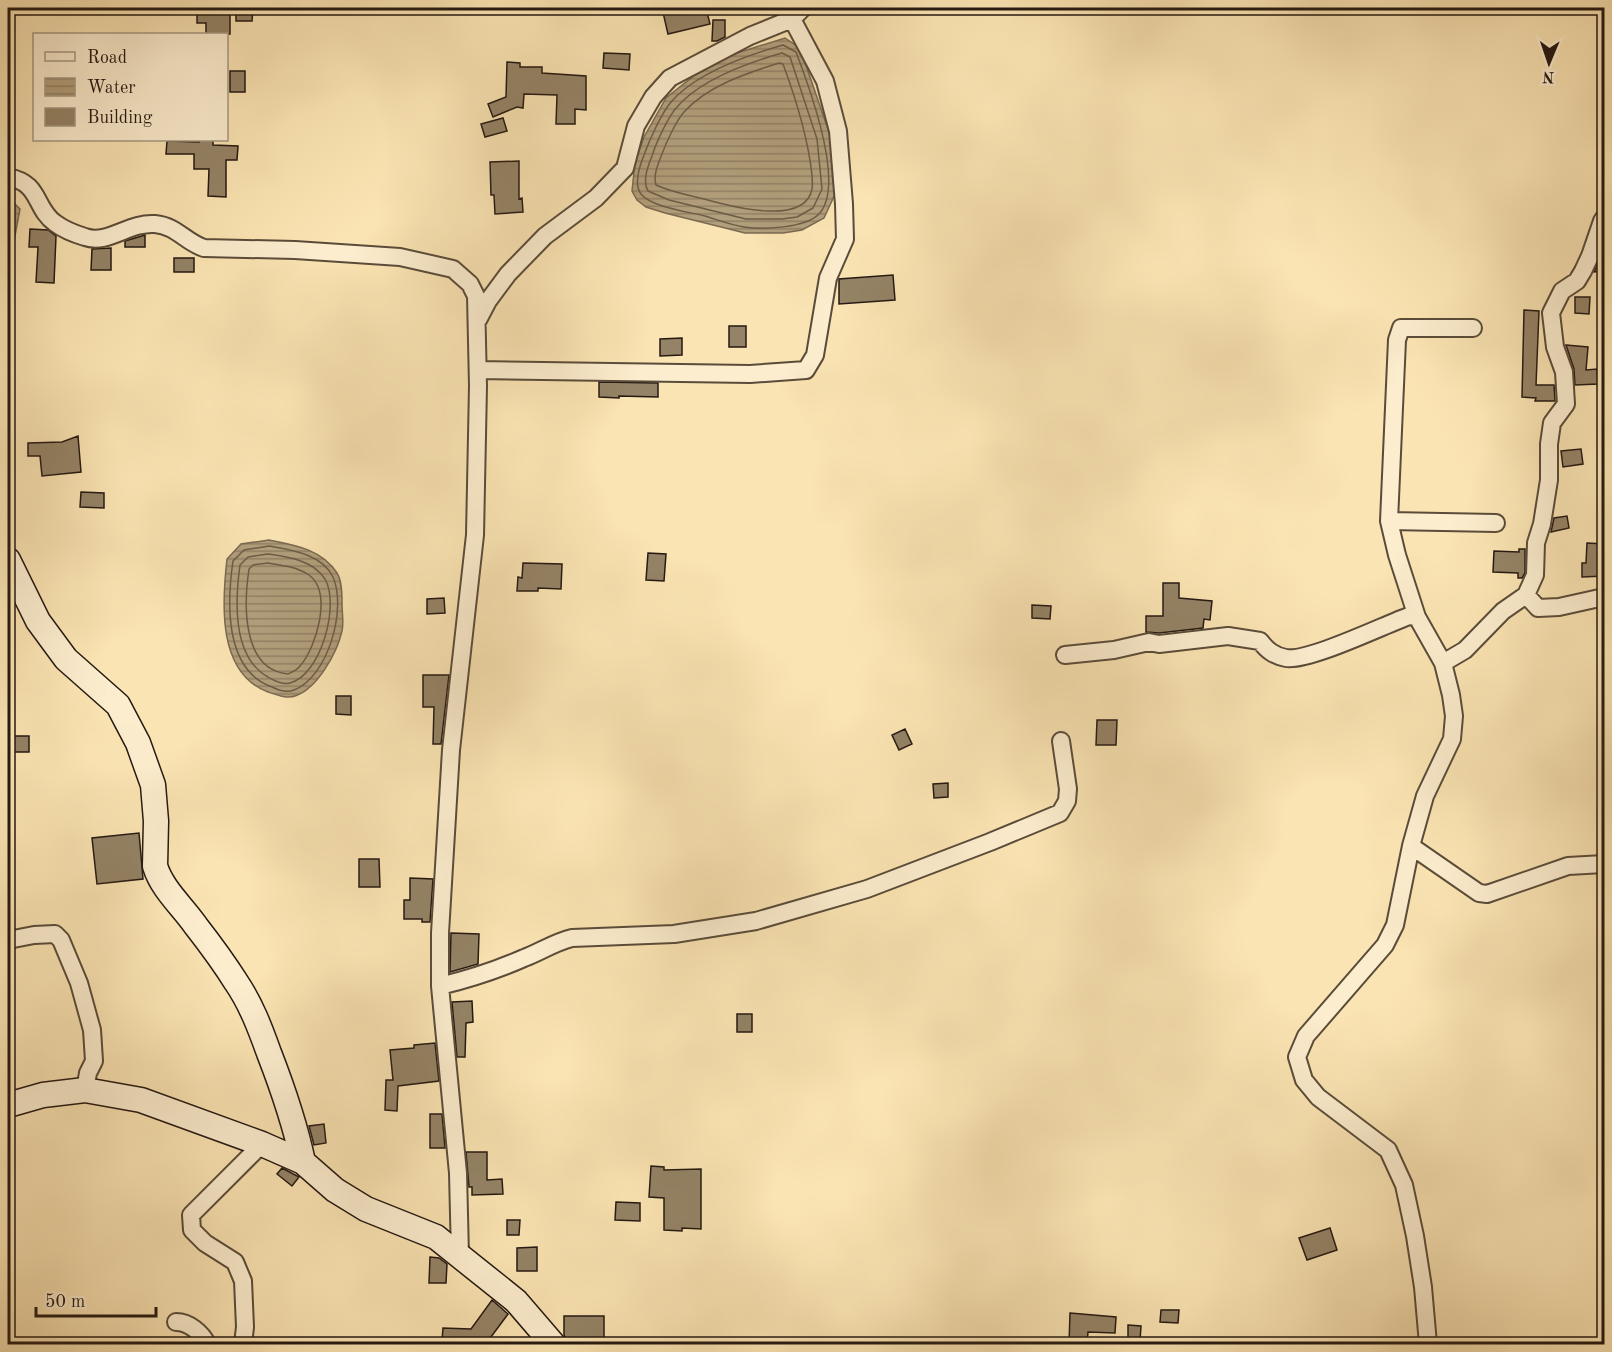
<svg xmlns="http://www.w3.org/2000/svg" width="1612" height="1352" font-family="'Old Standard TT',serif">
  <style>
    .water { fill: url(#water-rules); stroke: #7a6952; stroke-width: 1.5 }
    .lines { fill: none; stroke-linecap: round; stroke-linejoin: round }
    .shore { stroke: #6c5c47; stroke-width: 1.5 }
    .building { fill: #948366; stroke: #251912; stroke-width: 1.5 }
    .street-casing { stroke: #5a4c3a; stroke-width: 20 }
    .secondary-casing { stroke: #251912; stroke-width: 27 }
    .street { stroke: #fcedce; stroke-width: 16 }
    .secondary { stroke: #fcedce; stroke-width: 24 }
  </style>
  <defs>
    <pattern id="water-rules" width="6" height="5" patternUnits="userSpaceOnUse" patternTransform="scale(1.5)"><rect width="6" height="5" fill="#b29f7c"/><path d="M0 2.5h6" fill="none" stroke="#918164"/></pattern>
  </defs>
  <rect width="100%" height="100%" fill="#fbe4b3"/>
  <filter id="stains"><feTurbulence type="fractalNoise" baseFrequency=".00333" numOctaves="4"/><feColorMatrix values="0 0 0 0 .2 0 0 0 0 .09 0 0 0 0 .02 0 0 0 .5 -.17"/></filter>
  <radialGradient id="worn" r=".72"><stop offset=".6" stop-color="#630" stop-opacity="0"/><stop offset="1" stop-color="#630" stop-opacity=".3"/></radialGradient>
  <path class="water" d="M785,38l15,10 30,87 6,57 -12,26 -22,12 -19,3h-38l-80,-20 -19,-6 -9,-7 -5,-9 3,-28 9,-26 22,-39 29,-23 39,-21z
    M8,197l12,12 -12,64z
    M269,540c25,5 53,9 68,33 5,8 5,21 5,31 0,9 2,19 0,27 -5,22 -25,58 -47,65 -8,3 -18,-1 -27,-4 -51,-19 -46,-89 -41,-133l14,-15z"/>
  <g class="lines">
    <path class="shore" d="M783,45l13,7c13,34 50,133 23,162 -14,14 -56,16 -75,13 -13,-2 -26,-7 -39,-11 -16,-4 -54,-9 -64,-22 -8,-10 -1,-29 3,-39 5,-14 17,-41 27,-53 24,-28 77,-47 112,-57z
      M782,53l8,4 27,82 5,50 -9,19 -16,9 -15,2h-36l-77,-19 -21,-9c-6,-10 0,-25 4,-35 4,-13 16,-39 25,-49 24,-28 70,-44 105,-54z
      M779,63l4,1c13,35 25,74 29,111 0,4 1,10 0,14 -7,38 -83,17 -108,10 -16,-4 -33,-7 -48,-14 -3,-10 2,-21 6,-31 4,-11 14,-33 22,-42 23,-26 63,-39 95,-49z
      M269,546c22,4 53,8 64,31 14,32 -5,100 -39,113 -7,3 -16,0 -22,-3 -48,-17 -45,-85 -39,-126l11,-11z
      M268,554c20,3 45,6 57,25 15,26 -4,96 -35,104 -6,2 -16,-2 -22,-6 -36,-20 -33,-76 -28,-112l8,-8z
      M268,563c13,2 29,4 41,12 24,18 7,73 -9,91 -3,4 -8,6 -12,8 -47,-4 -44,-72 -39,-105l4,-4z"/>
  </g>
  <path class="building" d="M236,8h17l-1,13h-16z
    M662,8h44l4,16 -42,10z
    M197,9h33v25h-24v-11h-9z
    M713,20h12v17l-8,4h-5z
    M604,53l26,1 -1,16 -26,-2z
    M507,62l13,1v4h22v6l44,3v34l-11,-1v15h-19l1,-29 -33,-1 -1,14 -6,-1 -24,10 -5,-13 18,-7z
    M230,71h15v21h-15z
    M503,118l4,13 -22,6 -4,-13z
    M199,140h14v5l25,1 -1,14h-11v37l-18,-1 1,-27h-15v-15h-28l1,-13 32,1z
    M519,161v38l3,-1 1,14 -28,2 -1,-19h-3l-1,-33z
    M30,229l18,1 8,6 -2,47 -18,-1 2,-35h-9z
    M145,235v12h-20v-6z
    M111,248v22h-20l1,-21z
    M1601,257h4v14l-11,1z
    M174,258h20v14h-20z
    M893,275l2,25 -56,4v-25z
    M1575,297h15l-1,17 -14,-1z
    M1524,310l15,1 -3,74h18l1,16h-20l1,-3 -14,-1z
    M729,326h17v21h-17z
    M682,338v17l-22,1v-17z
    M1566,345l22,2 -2,23 11,-1 1,15 -23,1 -1,-16z
    M599,382l59,1v14l-39,-1v2l-20,-1z
    M78,436l3,36 -39,4 -2,-20h-12v-13l34,-1z
    M1581,449l2,15 -20,3 -2,-16z
    M81,492l23,1v15l-24,-1z
    M1567,516l2,12 -18,4 3,-14z
    M1587,543l18,1v32l-23,1v-14h4z
    M1519,549h6v24l-3,5h-4v-5l-25,-1 1,-21 25,1z
    M648,553l18,1 -2,27 -18,-1z
    M523,563l39,1 -1,25 -23,-1v3h-21l1,-14 4,1z
    M1163,583h16v15l33,3 -2,19 -6,-1 -1,9 -44,5 -13,-1v-16h17z
    M444,598l1,15 -18,1v-15z
    M1032,605l19,1 -1,13 -18,-1z
    M423,675h26l-8,69h-8l1,-37h-11z
    M336,696h15v19l-15,-1z
    M1097,720h20l-1,25h-20z
    M905,729l7,15 -13,6 -7,-15z
    M13,736h16v16h-16z
    M948,783v14l-14,1 -1,-14z
    M139,833l4,46 -46,5 -5,-46z
    M359,859h20l1,28h-21z
    M410,878l23,1 -3,43h-8v-3h-18v-19h6z
    M451,933l28,1 -1,30 -28,8z
    M472,1001l1,21 -7,1 -1,34h-8l-5,-55z
    M737,1014h15v18h-15z
    M435,1043l4,38 -41,5 -1,25 -12,-1 1,-30h7l-3,-30 24,-2v-3z
    M430,1114h12l3,34h-15z
    M324,1124l2,19 -12,2 -5,-19z
    M466,1152h21v28l15,-1 1,15 -31,1v-8h-3z
    M651,1166l13,1v3l37,-1v60l-19,-1v3l-18,-1v-32l-15,-1z
    M282,1168l17,9 -7,9 -15,-12z
    M616,1202l24,1v18l-25,-1z
    M507,1220h13l-1,15h-12z
    M1330,1228l7,22 -30,10 -8,-22z
    M537,1247v24h-20v-23z
    M430,1257l9,1 8,6 -1,19h-17z
    M492,1300l16,14 -20,27 -46,-1 1,-12 28,1z
    M1161,1310h18l-1,13 -18,-1z
    M1070,1313l46,4 -1,16 -27,-1 -1,12h-18z
    M564,1316h40v28h-37l-3,-9z
    M1128,1325l13,1 -1,15 -12,-1z"/>
  <g class="lines">
    <defs>
      <path id="street" d="M8,177c33,6 26,31 47,46 8,6 20,11 30,14 23,8 44,-15 70,-13 22,2 30,18 49,24l91,2 105,7 53,12 17,15 6,12 2,90 -3,149 -24,215 -11,183v53l18,187 2,83
        M478,320l10,-19 20,-27 37,-38 51,-38 29,-30 11,-42 17,-29 17,-19 80,-42 42,-17 11,-11
        M478,370l272,4 56,-4 9,-15 13,-77 17,-39 -1,-35 -6,-73 -13,-50 -33,-62
        M1389,521l107,2
        M1526,595l12,13 21,-1 45,-10
        M1417,617l-20,-62 -8,-34 8,-181 4,-12h72
        M1065,655l49,-5 35,-8 10,2 69,-8 32,5c7,9 14,15 26,17 22,4 98,-33 123,-42l8,1 26,46 8,32 3,21 -2,23 -27,57 -14,50 -16,79 -10,20 -79,91 -9,21 7,23 14,17 70,53 16,35 11,51 8,51 5,57
        M1443,663l22,-13 38,-39 23,-16 9,-20 1,-32 6,-19 7,-44v-36l3,-21 14,-19 -2,-32 -9,-25 -4,-34 11,-22 15,-10 6,-10 7,-15 12,-35 2,-3
        M1411,846l68,47 8,1 81,-28 36,-2
        M8,940l26,-5 21,-1 6,6 18,43 13,47 2,31 -6,12 -3,17
        M440,986c29,-7 57,-16 84,-28 16,-6 31,-16 48,-20l102,-4 82,-13 111,-32 123,-47 70,-29 7,-12 1,-12 -7,-48
        M176,1322c13,0 26,11 31,22
        M243,1344l2,-17 -2,-46 -8,-19 -30,-19 -13,-13 -1,-15 71,-71"/>
      <path id="secondary" d="M8,560l30,61 28,38 52,46 20,38 15,42 3,36 -1,45c7,23 27,40 41,60 14,18 28,37 40,56 15,22 24,46 33,71 14,36 26,71 34,109
        M8,1105l35,-10 42,-5 56,10 121,44 41,18 32,28 31,19 70,28 80,64 37,43"/>
    </defs>
    <use href="#street" class="street-casing"/>
    <use href="#secondary" class="secondary-casing"/>
    <use href="#street" class="street"/>
    <use href="#secondary" class="secondary"/>
  </g>
  <rect width="1612" height="1352" fill="none" stroke="#fbe4b3" stroke-width="30"/>
  <rect x="9" y="9" width="1594" height="1334" fill="none" stroke="#251912" stroke-width="3"/>
  <rect x="15" y="15" width="1582" height="1322" fill="none" stroke="#251912" stroke-width="1.5"/>
  <rect x="33" y="33" width="195" height="108" fill="#fcedce" stroke="#a69883" stroke-width="1.5"/>
  <rect x="45" y="52" width="30" height="9" fill="#fcedce" stroke="#a69883" stroke-width="1.5"/>
  <text x="87" y="63" font-size="18" fill="#251912">Road</text>
  <rect x="45" y="78" width="30" height="18" fill="url(#water-rules)" stroke="#a69883" stroke-width="1.5"/>
  <text x="87" y="93" font-size="18" fill="#251912">Water</text>
  <rect x="45" y="108" width="30" height="18" fill="#948366" stroke="#a69883" stroke-width="1.5"/>
  <text x="87" y="123" font-size="18" fill="#251912">Building</text>
  <g transform="translate(1549 63) rotate(182)" stroke="#fcedce" stroke-width="4.5" paint-order="stroke">
  <path d="M0-4.5L10 22L0 15L-10 22Z" fill="#251912"/>
  <text y="-9" font-size="16" font-weight="bold" text-anchor="middle" fill="#251912">N</text>
  </g>
  <path d="M36 1307v9h120v-9" fill="none" stroke="#251912" stroke-width="3"/>
  <text x="45" y="1307" font-size="18" fill="#251912" stroke="#fcedce" stroke-width="4.5" paint-order="stroke">50 m</text>
  <rect width="100%" height="100%" filter="url(#stains)"/>
  <rect width="100%" height="100%" fill="url(#worn)"/>
</svg>
